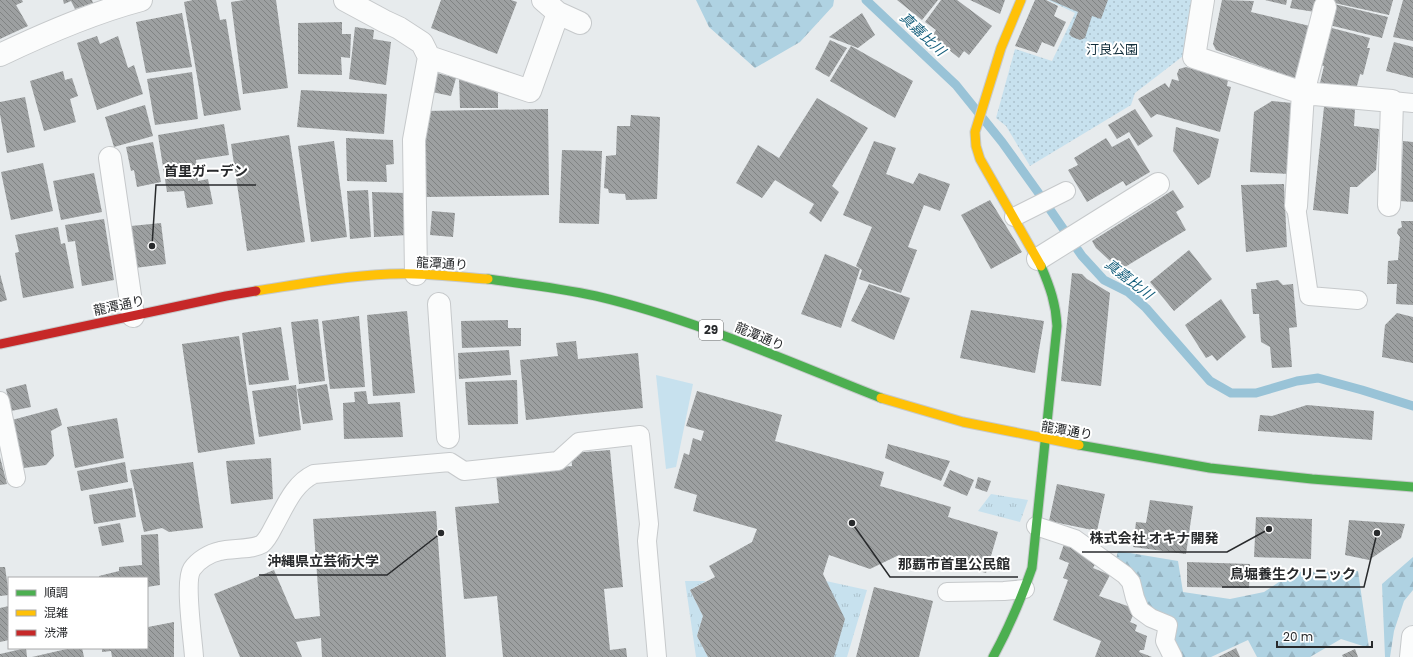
<svg xmlns="http://www.w3.org/2000/svg" width="1413" height="657" font-family="Poppins,'Noto Sans JP',sans-serif">
  <style>
    .grass { fill: url(#grass-tufts) }
    .forest { fill: url(#forest-firs) }
    .park { fill: url(#park-dots) }
    .garden { fill: #c7e1ee }
    .lines { fill: none; stroke-linecap: round; stroke-linejoin: round }
    .stream { stroke: #99c3d7; stroke-width: 9 }
    .building { fill: url(#building-back-hatch) }
    .lane-casing { stroke: #c6c9cb; stroke-width: 20 }
    .street-casing { stroke: #c6c9cb; stroke-width: 24 }
    .fast-casing { stroke: #c6c9cb; stroke-width: 11 }
    .slow-casing { stroke: #c6c9cb; stroke-width: 11 }
    .jam-casing { stroke: #c6c9cb; stroke-width: 11 }
    .lane { stroke: #fbfcfc; stroke-width: 18 }
    .street { stroke: #fbfcfc; stroke-width: 22 }
    .fast { stroke: #4caf50; stroke-width: 9 }
    .slow { stroke: #ffc107; stroke-width: 9 }
    .jam { stroke: #c62828; stroke-width: 9 }
    .labels { text-anchor: middle; stroke-width: 4; stroke-linejoin: round; paint-order: stroke }
    .shield { fill: #fff; stroke: #686a6b; stroke-width: 1 }
    .shield-label { font-size: 12px; font-weight: bold; fill: #282a2c }
    .park-label { font-size: 13px; fill: #122e3b; stroke: #fff }
    .street-label { font-size: 13px; fill: #282a2c; stroke: #fff }
    .water-label { font-size: 14px; font-style: italic; fill: #155f7c; stroke: #fff }
    .leader { fill: none; stroke: #282a2c; stroke-width: 1.5 }
    .callout-dot { fill: #282a2c; stroke: #fff; stroke-width: 1.5 }
    .callout-label { font-size: 14px; text-anchor: middle; font-weight: bold; fill: #282a2c; stroke: #fff; stroke-width: 4; stroke-linejoin: round; paint-order: stroke }
  </style>
  <defs>
    <pattern id="grass-tufts" width="24" height="20" patternUnits="userSpaceOnUse"><rect width="24" height="20" fill="#c7e1ee"/><path d="M3 7l-1-3M5 7V3M7 7l1-3M15 17l-1-3M17 17v-4M19 17l1-3" fill="none" stroke="#abc1cc"/></pattern>
    <pattern id="forest-firs" width="22" height="20" patternUnits="userSpaceOnUse"><rect width="22" height="20" fill="#afd2e2"/><path d="M5 1l3.5 6h-7zM16 11l3.5 6h-7z" fill="#97b4c2"/></pattern>
    <pattern id="park-dots" width="8" height="8" patternUnits="userSpaceOnUse"><rect width="8" height="8" fill="#c7e1ee"/><path d="M2 2h.1M6 6h.1" fill="none" stroke="#abc1cc" stroke-width="1.8" stroke-linecap="round"/></pattern>
    <pattern id="building-back-hatch" width="6" height="6" patternUnits="userSpaceOnUse"><rect width="6" height="6" fill="#9da0a1"/><path d="M-1 5l2 2M0 0l6 6M5-1l2 2" fill="none" stroke="#808383"/></pattern>
  </defs>
  <rect width="100%" height="100%" fill="#e7ebed"/>
  <path class="grass" d="M991,494l37,6 -8,22 -42,-11z
    M685,581h21l-16,9 13,26 -6,20 11,21h-12z
    M826,581l41,9 -20,67h-13z"/>
  <path class="forest" d="M696,0h138l-1,6 -33,36 -45,26 -46,-41z
    M1118,551l60,10 5,31 47,7 34,-7 30,-20 64,-1 11,77 -28,-9 -31,18h-53l-9,-17 -37,17h-32l-7,-15 5,-12 -3,-8 -28,-17 -30,-46z
    M1413,557v33l-9,11 -10,30 -4,26h-5l-3,-73z"/>
  <path class="park" d="M1048,0h148l-9,53 -52,40 -4,12 -101,61 -24,-40 -10,-8 19,-69 37,12 23,-48z"/>
  <path class="garden" d="M656,375l37,9 -17,83 -10,2z"/>
  <g class="lines">
    <path class="stream" d="M866,0l90,85 46,57 38,53 42,61 22,24 24,12 18,16 64,73 21,12h25l41,-12 21,-3 44,12 51,16"/>
  </g>
  <path class="building" d="M0,0h22l1,2 -7,3 12,21 -28,13z
    M63,0h29l1,3 -18,6 -4,-8 -7,3z
    M193,0h23l4,20 6,-1 15,91 -37,6 -20,-114z
    M244,0h32l12,88 -45,6 -12,-92z
    M441,0h70l6,2 -20,52 -66,-26z
    M897,0h41l-16,20z
    M941,0h16l35,26 -23,29 -5,-4 -5,7 -27,-22 4,-6 -11,-8z
    M970,0h35l-5,14z
    M1035,0h11l12,6 -4,10 12,6 -12,25 -12,-5 -5,11 -22,-7z
    M1050,0h58l-7,19 -9,-3 -7,22 -5,2 -8,-3 -3,-3 9,-22z
    M1222,0l32,1 -3,11 63,15 -12,54 -86,-31 -3,-6z
    M1265,0h22l-1,5z
    M1292,0h32l-3,13 -31,-5z
    M1330,0h63l-4,15 -59,-13z
    M1403,0h10v41l-20,-4z
    M1334,4l54,13 -6,21 -53,-13z
    M182,13l10,54 -46,6 -10,-51z
    M862,13l13,22 -17,13 -29,-11z
    M342,22v12h9l-1,24 -9,-1 1,18 -44,-1v-51z
    M355,27l19,3 -1,9 18,3 -5,43 -37,-6z
    M1328,27l42,11 -3,10h3l-7,27 -3,-1 -5,20 -36,-7 5,-21 -5,-1z
    M97,36l3,8 18,-8 10,32 6,-3 9,29 -46,16 -20,-67z
    M830,40l17,8 -18,29 -14,-8z
    M1394,42l19,5v31l-27,-7z
    M851,46l62,35 -18,37 -65,-37z
    M1186,67l42,12 -1,7 4,1 -11,45 -63,-18 -6,4 -13,-19 27,-16 4,5 3,-9 7,2 -2,-7 2,-5z
    M63,71l2,9 7,-2 6,18 -8,3 6,23 -32,9 -14,-50z
    M192,72l6,47 -43,6 -8,-46z
    M437,73l19,5 -5,18 -19,-4z
    M459,77l39,16v15h-38z
    M301,90l86,4 -3,40 -87,-7z
    M25,97l10,50 -28,6 -7,-39v-12z
    M817,98l51,30 -36,58 7,6 -18,30 -12,-9 5,-9 -39,-24 -13,18 -26,-15 22,-38 21,13z
    M1272,101l20,2 -3,71 -39,-2 4,-60z
    M145,105l8,31 -39,11 -9,-30z
    M1324,107l31,2 -1,17 25,3 -3,41 -19,17h-7l-2,27 -35,-4z
    M548,109l1,86 -123,2 -1,-86z
    M1135,109l18,27 -15,10 -9,-14 -12,7 -9,-14z
    M631,115l29,2 -3,82 -31,1 -1,-6 -16,-1 -1,-4 -4,-1 2,-32 10,-1 1,-29h13z
    M224,124l5,31 -33,5 2,21 10,-2 5,25 -26,4 -3,-17 -17,1 -9,-57z
    M1176,127l43,12 -9,38 -12,8 -25,-34z
    M289,135l16,107 -58,9 -16,-107z
    M346,138l47,2 1,24 -8,1 1,17 -40,-1z
    M1106,138l6,9 17,-9 21,34 -24,14 -3,-5 -36,21 -19,-32 10,-5 -4,-7z
    M334,141l13,96 -36,5 -13,-96z
    M874,141l22,7 -10,26 27,10 6,-11 31,11 -10,27 -16,-6 -16,42 9,3 -16,43 -42,-14 3,-9 -6,-4 16,-39 -29,-12z
    M1403,141l10,1v60l-13,-1z
    M153,142l8,40 -24,5 -3,-17 -3,1 -5,-24z
    M562,150l40,1 -3,73 -40,-1z
    M43,163l10,48 -42,9 -10,-48z
    M94,173l8,39 -41,8 -8,-39z
    M1284,184l3,63 -41,5 -5,-67z
    M368,190l3,47 -21,2 -3,-48z
    M1173,190l11,17 -8,5 10,18 -66,40 -24,-22 -4,-7z
    M372,192l33,1 3,42 -34,2z
    M990,200l32,52 -31,17 -30,-54z
    M432,211l23,2 -2,24 -23,-2z
    M104,219l10,61 -32,6 -7,-45 -7,1 -3,-17z
    M1401,221h12v84l-17,-1 1,-20h-10l1,-23 10,-1 2,-23 -3,-4 1,-4 4,-2z
    M161,223l5,41 -31,4 -4,-42z
    M58,227l3,17 4,-1 9,45 -51,10 -8,-45 4,-1 -4,-17z
    M1189,250l23,29 -38,32 -24,-29z
    M825,254l35,15 -19,59 -40,-14z
    M1072,273l10,1 5,5 23,14 -9,93 -40,-5z
    M0,274l7,26 -7,2z
    M1278,280l5,5 10,-1 4,43 -8,1 3,39 -20,1 -2,-21 -9,-5 -2,-28h-6l-2,-25h6l-1,-6z
    M869,284l41,14 -16,42 -43,-19z
    M1221,299l25,38 -29,24 -5,-6 -6,3 -21,-33z
    M971,310l73,11 -9,52 -75,-15z
    M407,311l8,82 -42,3 -6,-81z
    M1397,313l16,4v46l-31,-6 3,-32z
    M359,316l6,71 -35,2 -8,-68z
    M318,319l7,62 -26,3 -8,-62z
    M508,320v8h13v18l-59,2 -1,-27z
    M281,327l8,53 -40,5 -7,-52z
    M239,336l16,108 -57,9 -16,-109z
    M576,341l2,18 60,-6 5,55 -117,12 -6,-60 38,-4 -2,-13z
    M509,350l2,25 -52,4 -1,-26z
    M517,380l1,44 -50,1 -3,-43z
    M26,384l5,23 -20,4 -5,-22z
    M327,384l6,36 -30,4 -6,-35z
    M296,385l5,45 -42,7 -7,-46z
    M366,391l2,13 32,-2 3,35 -59,2 -1,-36 12,-1 -1,-10z
    M697,391l85,24 -7,26 109,31 -4,14 71,21 -3,10 50,15 -12,41 -33,-9 -1,6 -53,-15 -29,14 -41,-14 -6,19 22,45 -11,38h-126l-11,-21 6,-20 -13,-26 25,-13 -6,-11 43,-24 5,-13 -64,-18 4,-16 -23,-7 10,-35 5,2 4,-17 8,3 3,-10 -18,-5z
    M1307,405l67,6 -2,29 -114,-9 2,-16 12,1z
    M57,408l5,17 -11,6 3,25 -8,9 -22,3 -12,-48z
    M117,418l7,40 -49,10 -8,-41z
    M888,444l62,17 -9,20 -56,-23z
    M610,450l13,137 -19,2 6,61 16,-2 1,9h-124l-6,-61 -33,3 -9,-92 44,-4 -3,-30 76,-7 -1,-13z
    M0,457l7,27 -7,1z
    M271,458l2,41 -42,5 -5,-43z
    M125,462l3,20 -47,9 -4,-20z
    M193,462l10,66 -34,4 -7,-4 -18,4 -14,-62z
    M950,470l24,10 -7,16 -24,-10z
    M978,477l13,4 -4,11 -12,-4z
    M1057,484l48,10 -8,37 -48,-10z
    M132,488l4,29 -42,7 -5,-29z
    M1150,500l43,6 -7,48 -53,-7 3,-25 10,1z
    M436,511l10,146h-124l-1,-19 -25,4 6,15h-62l-26,-63 60,-24 21,49 25,-3 -7,-97z
    M1256,517l56,2 -1,40 -57,-2z
    M1349,520l56,4 -4,14 -32,22 -24,-5z
    M120,523l4,19 -22,4 -4,-19z
    M158,534l2,51 -13,2v-9h-48v-2l20,-5v-4l23,-2 -1,-30z
    M1065,541l32,20 -4,7 17,7 -11,21 37,13 -6,13 7,3 -2,6 12,5 -3,14h-4l-1,2 13,5h-57l6,-16 -48,-21 15,-40 -5,-2 6,-15 -10,-4z
    M1187,562l63,2 -1,24 -62,-1z
    M0,567h5l4,28 -9,1z
    M874,587l59,14 -14,56h-63z
    M9,606v34l-9,2v-34z
    M174,622v35h-62l-1,-6 -9,1v-4h45l1,-21z
    M26,648l1,9h-27v-3z
    M71,648h11l2,9h-52z
    M1236,648l4,9h-22z
    M1355,649l3,8h-15l-1,-2z"/>
  <g class="lines">
    <defs>
      <path id="lane" d="M1392,101l21,2
        M1296,206l13,90 49,4
        M1014,217l52,-26
        M0,401l16,77
        M1036,526l39,13 50,36 6,7 4,16 5,12 11,8 17,7 -3,16 8,16
        M947,592l57,-1 21,-2
        M194,657c-1,-17 -10,-76 -2,-88 6,-9 18,-16 28,-18 11,-3 32,-1 42,-7 5,-4 9,-12 12,-18 11,-19 19,-42 40,-52l136,-12 14,9 94,-10 21,-19 61,-7 9,89 -2,17 10,116"/>
      <path id="street" d="M345,0l39,21 15,7 23,15 7,14 -15,83 2,134
        M543,0l15,13
        M1203,0l-9,57 109,36 89,8 -3,104
        M0,55c46,-22 92,-42 141,-55
        M429,57l101,34 28,-78 22,10
        M110,158l23,158
        M1296,206l7,-113 22,-86
        M1038,259l120,-75
        M439,304l9,133
        M1411,657l2,-20"/>
      <path id="fast" d="M488,279c36,5 72,9 108,17 98,23 191,65 285,102
        M1079,445l131,23 102,11 101,8
        M993,657c16,-29 28,-58 39,-89l25,-242c-1,-22 -7,-39 -16,-60"/>
      <path id="slow" d="M1021,0l-20,48 -26,84 1,14 4,13 61,107
        M256,291c44,-7 89,-15 134,-17 32,-2 66,3 98,5
        M881,398l82,24 116,23"/>
      <path id="jam" d="M0,344l226,-48 30,-5"/>
    </defs>
    <use href="#lane" class="lane-casing"/>
    <use href="#street" class="street-casing"/>
    <use href="#fast" class="fast-casing"/>
    <use href="#slow" class="slow-casing"/>
    <use href="#jam" class="jam-casing"/>
    <use href="#lane" class="lane"/>
    <use href="#street" class="street"/>
    <use href="#fast" class="fast"/>
    <use href="#slow" class="slow"/>
    <use href="#jam" class="jam"/>
  </g>
  <g class="labels">
    <rect class="shield" x="699" y="320" width="24" height="20" rx="3"/>
    <g class="shield-label">
      <text x="711" y="334">29</text>
    </g>
    <g class="park-label">
      <text x="1112" y="54">汀良公園</text>
    </g>
    <g class="street-label">
      <text transform="translate(442 263) rotate(3)" y="5">龍潭通り</text>
      <text transform="translate(119 305) rotate(-12)" y="5">龍潭通り</text>
      <text transform="translate(760 336) rotate(23)" y="5">龍潭通り</text>
      <text transform="translate(1067 430) rotate(10)" y="5">龍潭通り</text>
    </g>
    <g class="water-label">
      <text transform="translate(923 34) rotate(43)" y="5">真嘉比川</text>
      <text transform="translate(1129 279) rotate(38)" y="5">真嘉比川</text>
    </g>
  </g>
  <path class="leader" d="M152 246L156 185H256M1269 529L1227 552H1082M441 533L387 575H259M852 523L890 577H1018M1377 533L1364 587H1222"/>
  <g class="callout-dot">
    <circle cx="152" cy="246" r="4"/>
    <circle cx="1269" cy="529" r="4"/>
    <circle cx="441" cy="533" r="4"/>
    <circle cx="852" cy="523" r="4"/>
    <circle cx="1377" cy="533" r="4"/>
  </g>
  <g class="callout-label">
    <text x="206" y="176">首里ガーデン</text>
    <text x="1154" y="543">株式会社 オキナ開発</text>
    <text x="323" y="566">沖縄県立芸術大学</text>
    <text x="954" y="569">那覇市首里公民館</text>
    <text x="1293" y="579">鳥堀養生クリニック</text>
  </g>
  <rect x="8" y="577" width="140" height="72" fill="#ffffff" stroke="#a9aaab"/>
  <rect x="16" y="590" width="20" height="6" fill="#4caf50" stroke="#a9aaab"/>
  <text x="44" y="597" font-size="12" fill="#282a2c">順調</text>
  <rect x="16" y="610" width="20" height="6" fill="#ffc107" stroke="#a9aaab"/>
  <text x="44" y="617" font-size="12" fill="#282a2c">混雑</text>
  <rect x="16" y="630" width="20" height="6" fill="#c62828" stroke="#a9aaab"/>
  <text x="44" y="637" font-size="12" fill="#282a2c">渋滞</text>
  <path d="M1277 641v6h95v-6" fill="none" stroke="#282a2c" stroke-width="2"/>
  <text x="1283" y="641" font-size="12" fill="#282a2c" stroke="#ffffff" stroke-width="3" paint-order="stroke">20 m</text>
</svg>
